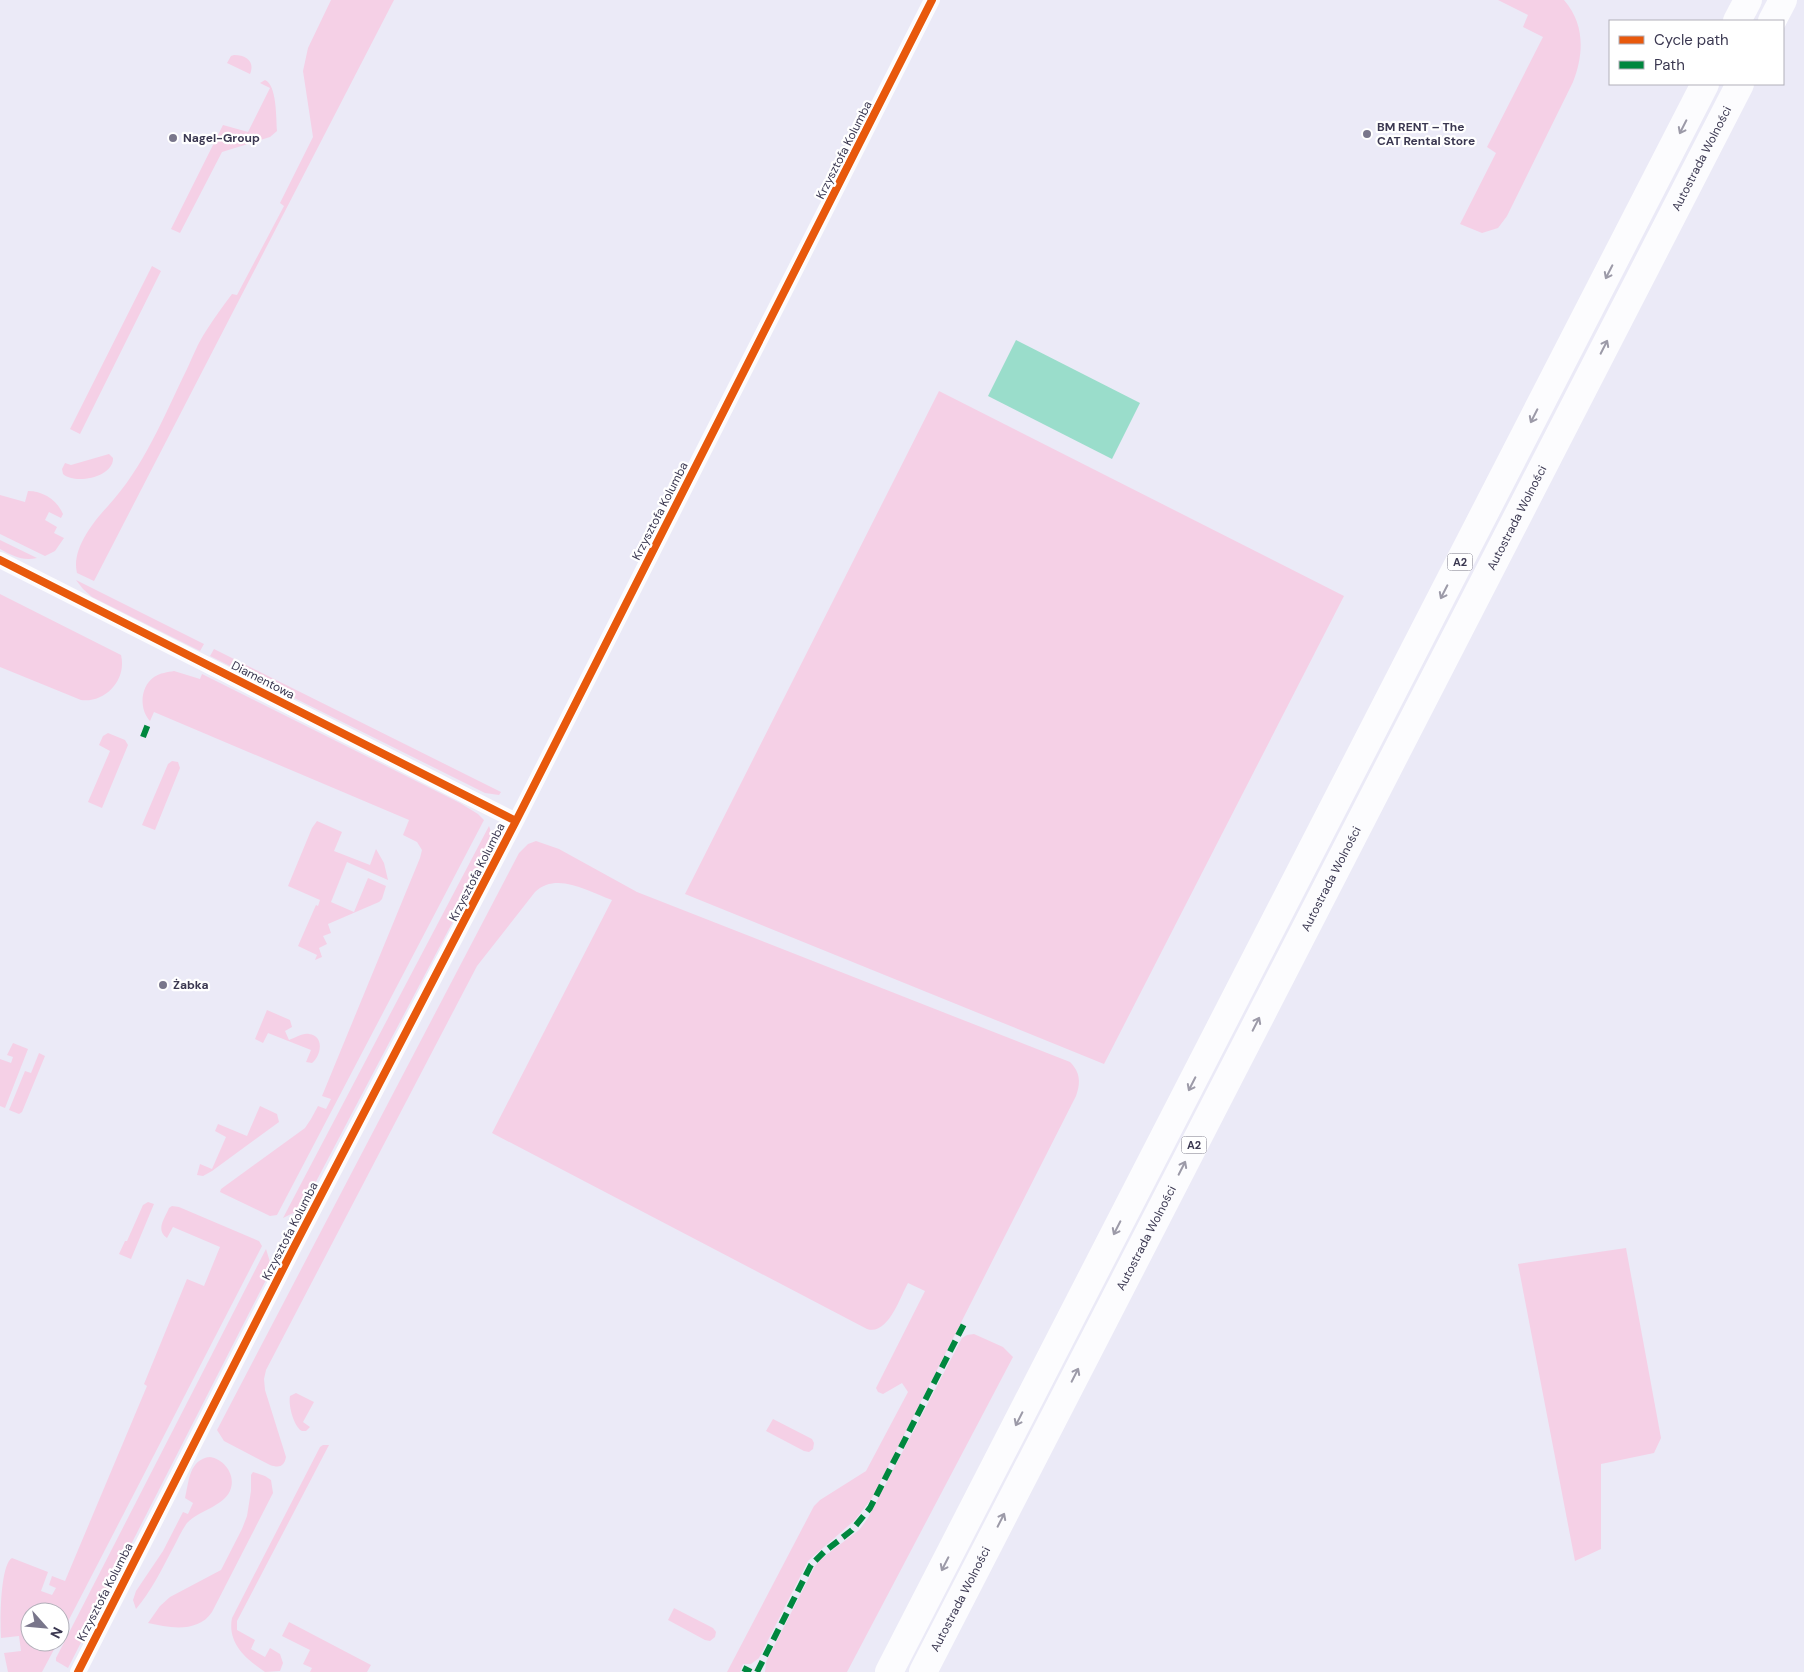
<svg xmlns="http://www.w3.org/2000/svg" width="1804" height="1672" font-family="'DM Sans',sans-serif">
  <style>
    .green { fill: #f5d0e6 }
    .water { fill: #9addcb }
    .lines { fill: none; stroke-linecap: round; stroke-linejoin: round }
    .street { stroke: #fcfcfe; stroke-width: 16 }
    .highway { stroke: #fcfcfe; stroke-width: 28 }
    .quiet { stroke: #00873e; stroke-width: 6; stroke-dasharray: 12 6; stroke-linecap: butt }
    .cycleway-casing { stroke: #fff; stroke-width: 11 }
    .cycleway { stroke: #e8590c; stroke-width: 8 }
    .oneway { stroke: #9c9aa8 }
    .poi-dot { fill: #79768b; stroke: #fff; stroke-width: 2 }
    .labels { text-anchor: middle; stroke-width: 4.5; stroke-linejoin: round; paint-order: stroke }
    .shield { fill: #fff; stroke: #767485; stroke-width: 1 }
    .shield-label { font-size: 11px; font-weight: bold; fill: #3b3851 }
    .poi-label { font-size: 12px; font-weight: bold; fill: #3b3851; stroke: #fff; text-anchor: start }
    .street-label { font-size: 12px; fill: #3b3851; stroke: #fff }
  </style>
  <rect width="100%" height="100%" fill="#ebeaf7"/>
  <path class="green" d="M331,0h63l-300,581 -17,-8c-6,-23 16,-51 31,-67 36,-39 56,-90 79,-137 6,-13 11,-26 19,-38 8,-13 17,-25 26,-37l5,1 47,-89 -4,-3 33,-66 -10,-66 5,-23z
    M1498,0h66c21,24 20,54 9,82l-66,134 -9,12 -16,5 -22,-9 36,-71 -9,-6 56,-110 -20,-10 5,-12z
    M234,55c13,0 21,7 16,19l-23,-11 4,-7z
    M265,80c12,5 11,38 12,51l-7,6 -48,15 -42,81 -9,-4 52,-104 25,7 22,-44 -10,-5z
    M152,266l9,5 -81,163 -10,-5z
    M939,391l405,205 -240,468 -419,-170z
    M109,454l4,4c1,19 -38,27 -50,16l-1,-5 3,-6 6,2z
    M28,491c15,0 29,9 35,23l-2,4 -12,-6 -4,8 12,7 -3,6 10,5 -9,13 -10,5 -45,-22v-39l25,7z
    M0,540l37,18c-15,3 -24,-2 -37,-9z
    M76,580l128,64 -4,7 -108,-54 -9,-8z
    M0,594l121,61c6,24 -15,48 -40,45l-81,-33z
    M214,649l287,143 -2,3 -14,-2 -275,-137z
    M174,671l26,8 2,-5 258,129 18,11 6,6 -207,395 -7,1 -50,-24 1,-3 84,-61 6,-9 7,-13 8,3 5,-10 -9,-3 98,-238 2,-8 -5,-8 -14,-7 6,-15 -255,-108 -4,9c-11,-12 -10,-34 4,-44 6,-4 14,-5 20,-6z
    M108,733l17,7 3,5 -26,63 -14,-6 22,-51 -11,-6 4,-9z
    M172,761l6,1 2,6 -25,62 -13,-5 26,-61z
    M317,821l25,11 -8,19 36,14 6,-16 8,14 4,17 -41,-18 -16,40 23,10 14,-34 18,8 -4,13 -3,3 -51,22 3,9 -8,3 4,8 -8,4 3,9 -7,3 2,-5 -19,-9 18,-41 2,1 2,-6 -32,-14 24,-58z
    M489,826c6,14 -3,30 -9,44l-171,325 -14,17 -12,6z
    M536,841l23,8 78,43 433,170c10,10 11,20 6,34l-204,402 -17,22 -47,41 -49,97 -8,6h-8l-3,8h-13l87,-166 6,-6 46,-29 42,-79 -6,-9 -19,11 -5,-2 -2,-4 49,-97 -17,-8c-8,14 -20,53 -41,46l-375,-196 120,-233c-23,-8 -55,-29 -77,-8l-58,74 -211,404 -2,9 1,11 21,67c-2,10 -7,11 -16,8l-46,-24 -7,-11 302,-577 9,-9z
    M267,1010l23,10 2,7 -7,4 4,9c6,-2 13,-7 20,-6 16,2 12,22 3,29l-6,-1 5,-12 -43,-17 -5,10 -8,-4z
    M13,1043l15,6 -23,59 -5,-2v-47l11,4 2,-6 -6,-2z
    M39,1053l6,3 -23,56 -3,2 -10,-4 16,-39 6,2z
    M260,1106l17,8 2,8 -67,49 -9,5 -6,-1 3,-11 12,5 14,-32 -11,-6 3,-7 29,12z
    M148,1202l6,2 -23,55 -12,-5 6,-13h2l16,-36z
    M172,1206l7,1 80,34 3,5 -202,391v-25h-30v30h28l-16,30h-34l-4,-19 17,-2 -2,-15 -18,2c-1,-16 -1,-73 11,-80l36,14 -7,19 11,4 4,-7 -7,-3 3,-9 13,5 82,-195 -3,-2 43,-105 17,7 16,-39 -47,-20 -6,11c-12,-8 -2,-20 2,-30z
    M1626,1248l35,190 -7,15 -53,11v85l-26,12 -57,-297z
    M266,1249l4,13 -4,18 -198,388 -12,-7v-3z
    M974,1334l29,13 10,10 -166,315h-82l1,-10 49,-96 6,-7 38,-29 9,-12 94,-180 5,-3z
    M296,1393l18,9 -11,20 7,5 -4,4h-4c-8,-4 -14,-26 -12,-35z
    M773,1419l39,20 2,4 -1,6 -4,3 -5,-1 -38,-20z
    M323,1445h6l-92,176v9l18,10 -4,9 14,8 5,-9 10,6 3,9 -3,8 -15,1c-19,-13 -38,-29 -33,-54l88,-171z
    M210,1457c14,2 25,17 21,31 -5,18 -32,22 -44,35 -6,8 -10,18 -15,27 -11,21 -21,41 -36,59l-3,-9 3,-9 27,-40 20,-39 5,2 5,-11 -8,-5c4,-16 4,-39 25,-41z
    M253,1472l12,4 6,4 2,13 -61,119c-14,21 -42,16 -64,11l12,-17 10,-9 51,-27 21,-41 5,-13 4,-25v-16z
    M674,1608l39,20 3,4 -1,5 -5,4 -5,-1 -37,-20z
    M289,1622l82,43 -4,7h-57l2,-4 -9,-4 7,-14 -28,-14z"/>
  <path class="water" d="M1016,340l124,63 -28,56 -124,-63z"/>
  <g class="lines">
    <path class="street" d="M0,560l516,261
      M78,1672l215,-423 223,-428 416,-821"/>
    <g class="highway">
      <path d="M1737,21l11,-21"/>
      <path d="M1772,21l11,-21"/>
      <path d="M889,1672l816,-1588"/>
      <path id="s1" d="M923,1672l817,-1588"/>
    </g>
    <path class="quiet" d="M143,737l5,-13
      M743,1668l8,4
      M757,1672l54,-107 13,-13 28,-22 18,-22 95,-186"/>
    <defs>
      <path id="cycleway" d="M0,560l516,261
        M78,1672l215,-423 223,-428 416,-821"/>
    </defs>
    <use href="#cycleway" class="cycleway-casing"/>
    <use href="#cycleway" class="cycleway"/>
  </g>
  <defs><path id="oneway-shaft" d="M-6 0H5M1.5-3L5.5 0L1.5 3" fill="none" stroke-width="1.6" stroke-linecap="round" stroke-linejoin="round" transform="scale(1.25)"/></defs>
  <g class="oneway">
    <use href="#oneway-shaft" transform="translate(1683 127) rotate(117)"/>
    <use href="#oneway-shaft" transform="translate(1609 272) rotate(117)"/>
    <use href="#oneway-shaft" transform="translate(1604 347) rotate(-63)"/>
    <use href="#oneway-shaft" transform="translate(1534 416) rotate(117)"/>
    <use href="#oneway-shaft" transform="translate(1444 592) rotate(117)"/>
    <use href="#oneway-shaft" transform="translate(1256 1024) rotate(-63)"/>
    <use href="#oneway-shaft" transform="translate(1192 1084) rotate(117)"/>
    <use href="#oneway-shaft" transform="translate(1182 1168) rotate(-63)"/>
    <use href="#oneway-shaft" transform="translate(1117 1228) rotate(117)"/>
    <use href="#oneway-shaft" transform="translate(1075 1375) rotate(-63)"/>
    <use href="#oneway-shaft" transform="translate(1019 1419) rotate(117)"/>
    <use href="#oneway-shaft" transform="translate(1001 1520) rotate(-63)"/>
    <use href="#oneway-shaft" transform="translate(945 1564) rotate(117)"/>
  </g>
  <g class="poi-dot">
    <circle cx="1367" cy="134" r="5"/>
    <circle cx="173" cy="138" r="5"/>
    <circle cx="163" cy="985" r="5"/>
  </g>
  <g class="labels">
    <g class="shield">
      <rect x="1447.5" y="553.5" width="25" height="17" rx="4"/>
      <rect x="1181.5" y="1136.5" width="25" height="17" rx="4"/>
    </g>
    <g class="shield-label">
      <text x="1460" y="566">A2</text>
      <text x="1194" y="1149">A2</text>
    </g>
    <g class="poi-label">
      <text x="1377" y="131">BM RENT – The<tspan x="1377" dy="14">CAT Rental Store</tspan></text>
      <text x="183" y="142">Nagel-Group</text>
      <text x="173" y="989">Żabka</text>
    </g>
    <g class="street-label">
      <text transform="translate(844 150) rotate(-63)" y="4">Krzysztofa Kolumba</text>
      <text dy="4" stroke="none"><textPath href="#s1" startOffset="1702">Autostrada Wolności</textPath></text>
      <text transform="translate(660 511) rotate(-63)" y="4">Krzysztofa Kolumba</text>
      <text dy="4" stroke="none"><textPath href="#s1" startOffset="1298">Autostrada Wolności</textPath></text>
      <text transform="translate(263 680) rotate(27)" y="4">Diamentowa</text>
      <text transform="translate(477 872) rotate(-63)" y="4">Krzysztofa Kolumba</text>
      <text dy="4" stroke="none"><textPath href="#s1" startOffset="892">Autostrada Wolności</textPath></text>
      <text transform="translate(290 1231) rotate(-63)" y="4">Krzysztofa Kolumba</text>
      <text dy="4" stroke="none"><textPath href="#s1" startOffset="488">Autostrada Wolności</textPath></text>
      <text transform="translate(105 1592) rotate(-63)" y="4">Krzysztofa Kolumba</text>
      <text dy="4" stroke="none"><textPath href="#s1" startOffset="82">Autostrada Wolności</textPath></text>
    </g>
  </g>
  <rect x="1609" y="20" width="175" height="65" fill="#ffffff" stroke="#b1afb9"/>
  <rect x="1619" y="36" width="25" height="8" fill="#e8590c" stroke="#b1afb9"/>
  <text x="1654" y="45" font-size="15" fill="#3b3851">Cycle path</text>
  <rect x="1619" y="61" width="25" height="8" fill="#00873e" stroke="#b1afb9"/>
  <text x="1654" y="70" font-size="15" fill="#3b3851">Path</text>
  <g transform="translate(45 1627) rotate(117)"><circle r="24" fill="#ffffff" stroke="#b1afb9"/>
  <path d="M0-4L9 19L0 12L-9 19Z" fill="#79768b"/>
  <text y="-8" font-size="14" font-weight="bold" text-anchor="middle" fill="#3b3851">N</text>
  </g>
</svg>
